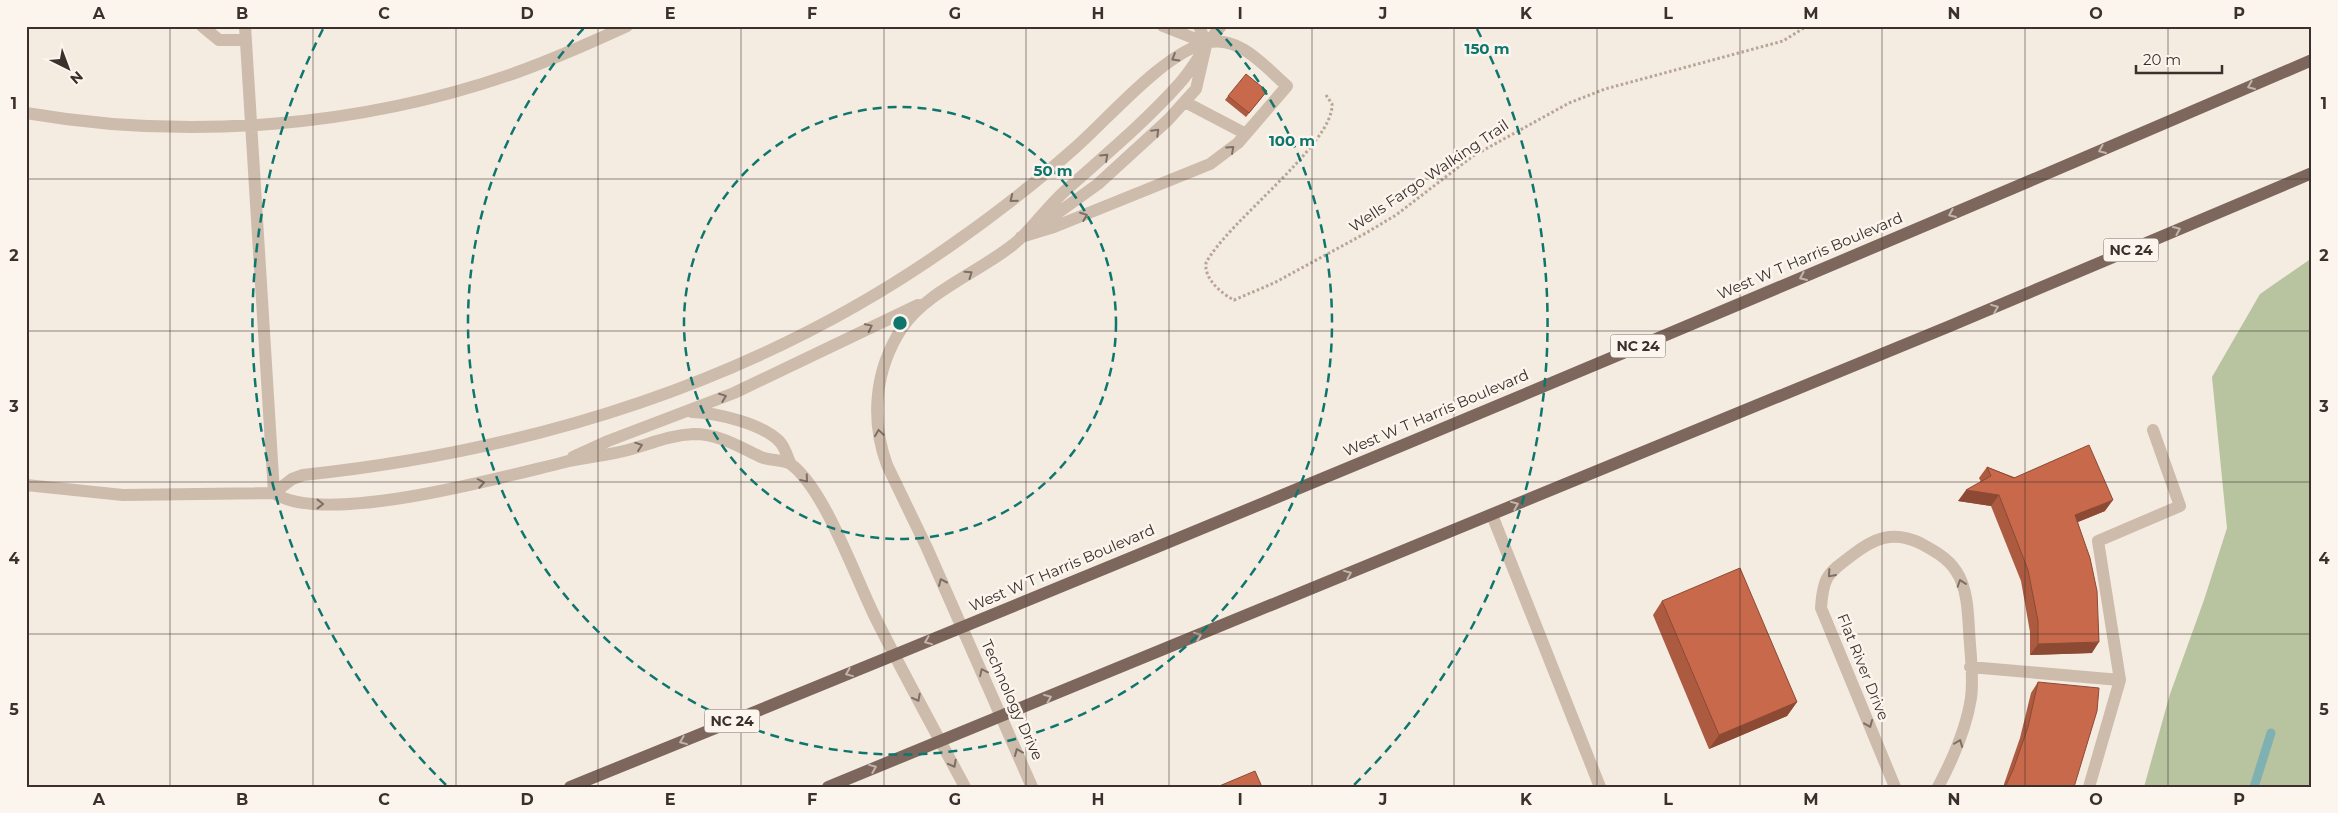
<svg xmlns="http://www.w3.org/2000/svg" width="2338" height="813" font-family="Montserrat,sans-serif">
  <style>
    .green { fill: #b8c4a0 }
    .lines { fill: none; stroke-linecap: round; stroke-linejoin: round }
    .stream { stroke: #7fb0b2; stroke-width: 9 }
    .path { stroke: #b9a596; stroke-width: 3; stroke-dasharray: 2.5 2.5; stroke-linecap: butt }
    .minor { stroke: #cdbbac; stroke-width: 12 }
    .major { stroke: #7d675c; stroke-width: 12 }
    .wall { fill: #ac5a40 }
    .shaded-wall { fill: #8c4a34 }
    .building { fill: #c8694b; stroke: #8c4a34 }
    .oneway { stroke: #7d6f65 }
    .oneway2 { stroke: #c2b5ac }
    .grid { fill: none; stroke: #3b302b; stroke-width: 1; stroke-opacity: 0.55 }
    .ring { fill: none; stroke: #0f766e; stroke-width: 2.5; stroke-dasharray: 9 6 }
    .labels { text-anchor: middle; stroke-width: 5; stroke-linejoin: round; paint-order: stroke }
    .shield { fill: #fbf5ee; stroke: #756b66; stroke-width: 1 }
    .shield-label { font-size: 14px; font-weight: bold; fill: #3b302b }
    .street-label { font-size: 15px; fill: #3b302b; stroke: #fbf5ee }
    .centre { fill: #0f766e; stroke: #fbf5ee; stroke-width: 2.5 }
    .ring-label { font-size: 15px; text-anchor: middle; font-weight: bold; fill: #0f766e; stroke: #fbf5ee; stroke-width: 5; stroke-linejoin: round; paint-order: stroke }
    .neatline { fill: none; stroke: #3b302b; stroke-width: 2 }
    .grid-label { font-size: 16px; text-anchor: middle; font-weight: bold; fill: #3b302b }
  </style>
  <rect width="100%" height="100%" fill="#f4ebe1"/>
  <path class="green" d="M2312,258v529h-168l26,-93 34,-94 23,-72 -15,-151 48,-83z"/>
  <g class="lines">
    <path class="stream" d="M2254,787l17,-54"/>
    <path class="path" d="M1326,95l6,9c2,40 -105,118 -126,159 -2,16 15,30 28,37l40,-17 92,-50 30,-18 77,-59 96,-53 36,-14 178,-48 24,-15"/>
    <path class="minor" d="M202,26l17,14h27
      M245,26l29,467
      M1163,26l43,17 -7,-17
      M1185,102l61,32
      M26,113c162,28 335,14 489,-40 39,-14 75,-30 112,-47
      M1037,228l61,-44 70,-64 28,-31 9,-39
      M692,412c24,1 70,11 88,30 5,6 7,13 10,21
      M573,457l35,-16 126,-48 184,-88
      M26,485l97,10 151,-2c49,34 228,-16 287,-30 22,-6 45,-7 67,-13 22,-6 42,-15 66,-16 25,0 46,13 67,23 9,4 24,2 31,8 34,27 63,112 84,154 28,56 59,112 89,168
      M274,493l18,-14 11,-4c235,-25 460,-95 654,-234 41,-29 81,-60 119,-94 33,-29 88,-94 130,-104 33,-9 59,24 81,43l-49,57 -28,21 -156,63 -33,10
      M1492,515l108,272
      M1970,667l150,13 -22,-139 82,-35 -27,-76
      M1032,787l-105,-239 -40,-83c-17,-46 -12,-96 15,-137 26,-39 86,-59 120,-91 15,-15 28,-33 44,-47 38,-34 78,-67 113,-106 16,-17 26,-40 42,-58
      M1895,787l-74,-179c2,-31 6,-34 30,-52 23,-18 42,-26 69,-13 13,7 28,15 36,28 11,16 12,40 13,59 1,21 5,46 2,68 -5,32 -18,61 -33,89
      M2089,787l31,-107"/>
    <path class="major" d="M570,787c583,-236 1164,-478 1742,-727
      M828,787l1122,-461 362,-153"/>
  </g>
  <path class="wall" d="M1267,91l-21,26 -21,-17 3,-4z
    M1987,467l118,44 -27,11 14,131 -62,2v-23l-9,-51 -30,-75 -33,-5 23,-19 -2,-4z
    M1662,601l135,101 -10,14 -78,33 -56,-134z
    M2038,682l36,105h-71l17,-49 11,-45z"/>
  <path class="shaded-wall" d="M1966,490l33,5 -8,11 -33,-5z
    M2113,500l-8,11 -37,15 7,-11z
    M2099,642l-7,11 -62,2 8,-11z
    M1797,702l-10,14 -78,33 10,-14z"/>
  <path class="building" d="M1246,74l21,17 -18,22 -21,-17z
    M2089,445l24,55 -38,15 15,43 7,33 2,51 -61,2v-23l-10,-51 -29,-75 -33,-5 25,-14 -4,-9 27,11z
    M1740,568l57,134 -78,33 -57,-134z
    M2038,682l61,6 -2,23 -19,63 -4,13h-69l8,-17 15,-43z
    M1255,771l7,16h-45z"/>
  <defs><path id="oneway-chevron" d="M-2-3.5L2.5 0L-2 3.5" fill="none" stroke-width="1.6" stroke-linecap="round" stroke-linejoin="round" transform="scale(1.25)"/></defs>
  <g class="oneway">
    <use href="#oneway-chevron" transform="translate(1175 58) rotate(149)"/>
    <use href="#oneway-chevron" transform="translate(1156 132) rotate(-45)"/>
    <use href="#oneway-chevron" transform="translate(1231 149) rotate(-42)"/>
    <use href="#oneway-chevron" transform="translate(1105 157) rotate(-43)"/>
    <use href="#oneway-chevron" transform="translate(1013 199) rotate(141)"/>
    <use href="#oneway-chevron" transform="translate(1084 216) rotate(-21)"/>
    <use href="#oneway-chevron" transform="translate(969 274) rotate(-35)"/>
    <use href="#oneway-chevron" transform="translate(869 327) rotate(-26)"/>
    <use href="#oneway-chevron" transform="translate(723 397) rotate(-21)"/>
    <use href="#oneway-chevron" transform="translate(879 433) rotate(-98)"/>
    <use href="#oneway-chevron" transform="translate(639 446) rotate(-19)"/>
    <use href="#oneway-chevron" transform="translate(805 479) rotate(50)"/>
    <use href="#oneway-chevron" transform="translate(481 483) rotate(-11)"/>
    <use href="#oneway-chevron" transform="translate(320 504)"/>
    <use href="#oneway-chevron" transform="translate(1831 574) rotate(131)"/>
    <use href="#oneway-chevron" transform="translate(942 582) rotate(-114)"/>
    <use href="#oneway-chevron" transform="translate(1961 583) rotate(-109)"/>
    <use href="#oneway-chevron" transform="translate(983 672) rotate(-115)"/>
    <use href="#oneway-chevron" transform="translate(917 698) rotate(62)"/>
    <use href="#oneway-chevron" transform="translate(1869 724) rotate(68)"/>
    <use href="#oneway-chevron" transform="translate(1959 743) rotate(-69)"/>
    <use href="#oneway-chevron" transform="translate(1018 752) rotate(-113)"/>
    <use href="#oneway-chevron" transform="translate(953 764) rotate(62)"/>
  </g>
  <g class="oneway2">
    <use href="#oneway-chevron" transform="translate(2251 86) rotate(157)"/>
    <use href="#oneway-chevron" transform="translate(2102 150) rotate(157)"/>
    <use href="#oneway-chevron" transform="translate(1952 214) rotate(157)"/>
    <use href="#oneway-chevron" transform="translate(2177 230) rotate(-23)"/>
    <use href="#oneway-chevron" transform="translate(1803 277) rotate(157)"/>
    <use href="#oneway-chevron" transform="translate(1995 308) rotate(-22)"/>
    <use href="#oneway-chevron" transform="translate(1515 505) rotate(-22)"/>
    <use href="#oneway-chevron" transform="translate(1348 574) rotate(-22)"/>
    <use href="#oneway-chevron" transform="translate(1198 636) rotate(-22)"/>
    <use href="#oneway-chevron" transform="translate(928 641) rotate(158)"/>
    <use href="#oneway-chevron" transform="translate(849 673) rotate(158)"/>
    <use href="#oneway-chevron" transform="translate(1048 698) rotate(-22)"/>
    <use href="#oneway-chevron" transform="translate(683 741) rotate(158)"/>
    <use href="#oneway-chevron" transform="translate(873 768) rotate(-22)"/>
  </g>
  <path class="grid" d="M170,26v761M313,26v761M456,26v761M598,26v761M741,26v761M884,26v761M1026,26v761M1169,26v761M1312,26v761M1454,26v761M1597,26v761M1740,26v761M1882,26v761M2025,26v761M2168,26v761M26,179h2286M26,331h2286M26,482h2286M26,634h2286"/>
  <g class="ring">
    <circle cx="900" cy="323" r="216"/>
    <path d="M1216 28A432 432 0 1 1 584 28"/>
    <path d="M446 785A648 648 0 0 1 323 29M1477 29A648 648 0 0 1 1354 785"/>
  </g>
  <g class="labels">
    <g class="shield">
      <rect x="2103.5" y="238.5" width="55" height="23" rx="4"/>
      <rect x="1610.5" y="334.5" width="55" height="23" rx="4"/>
      <rect x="704.5" y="709.5" width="55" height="23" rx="4"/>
    </g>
    <g class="shield-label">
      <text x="2131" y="255">NC 24</text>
      <text x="1638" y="351">NC 24</text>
      <text x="732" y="726">NC 24</text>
    </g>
    <g class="street-label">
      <text transform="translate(1429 176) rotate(-34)" y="5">Wells Fargo Walking Trail</text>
      <text transform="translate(1810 256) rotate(-23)" y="5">West W T Harris Boulevard</text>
      <text transform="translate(1436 413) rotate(-23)" y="5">West W T Harris Boulevard</text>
      <text transform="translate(1062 568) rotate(-23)" y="5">West W T Harris Boulevard</text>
      <text transform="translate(1863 667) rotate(68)" y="5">Flat River Drive</text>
      <text transform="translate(1012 700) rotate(66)" y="5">Technology Drive</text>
    </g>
  </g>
  <circle cx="900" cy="323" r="8" class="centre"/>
  <g class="ring-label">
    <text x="1487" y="54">150 m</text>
    <text x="1292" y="146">100 m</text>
    <text x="1053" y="176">50 m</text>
  </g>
  <rect width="2338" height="813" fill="none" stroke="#fbf5ee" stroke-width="55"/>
  <g transform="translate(68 68) rotate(138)" stroke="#fbf5ee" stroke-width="4" paint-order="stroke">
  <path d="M0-4L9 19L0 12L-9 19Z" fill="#3b302b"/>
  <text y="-8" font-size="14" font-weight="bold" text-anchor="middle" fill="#3b302b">N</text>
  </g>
  <path d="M2136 65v8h86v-8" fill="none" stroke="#3b302b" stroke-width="2.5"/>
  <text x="2143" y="65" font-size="15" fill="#3b302b" stroke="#fbf5ee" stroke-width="4" paint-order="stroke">20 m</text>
  <rect x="28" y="28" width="2282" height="758" class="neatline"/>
  <g class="grid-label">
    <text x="99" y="19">A</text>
    <text x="242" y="19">B</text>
    <text x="384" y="19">C</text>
    <text x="527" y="19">D</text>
    <text x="670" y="19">E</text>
    <text x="812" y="19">F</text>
    <text x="955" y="19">G</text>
    <text x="1098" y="19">H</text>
    <text x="1240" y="19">I</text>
    <text x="1383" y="19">J</text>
    <text x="1526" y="19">K</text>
    <text x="1668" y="19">L</text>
    <text x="1811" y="19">M</text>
    <text x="1954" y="19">N</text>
    <text x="2096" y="19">O</text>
    <text x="2239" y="19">P</text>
    <text x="14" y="109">1</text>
    <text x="2324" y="109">1</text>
    <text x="14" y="261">2</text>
    <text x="2324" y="261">2</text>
    <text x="14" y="412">3</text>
    <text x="2324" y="412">3</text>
    <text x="14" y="564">4</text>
    <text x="2324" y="564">4</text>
    <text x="14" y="715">5</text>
    <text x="2324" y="715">5</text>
    <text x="99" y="805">A</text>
    <text x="242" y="805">B</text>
    <text x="384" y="805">C</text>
    <text x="527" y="805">D</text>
    <text x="670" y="805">E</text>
    <text x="812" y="805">F</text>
    <text x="955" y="805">G</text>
    <text x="1098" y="805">H</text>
    <text x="1240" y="805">I</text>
    <text x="1383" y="805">J</text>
    <text x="1526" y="805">K</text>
    <text x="1668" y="805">L</text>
    <text x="1811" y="805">M</text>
    <text x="1954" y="805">N</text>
    <text x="2096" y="805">O</text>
    <text x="2239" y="805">P</text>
  </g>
</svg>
